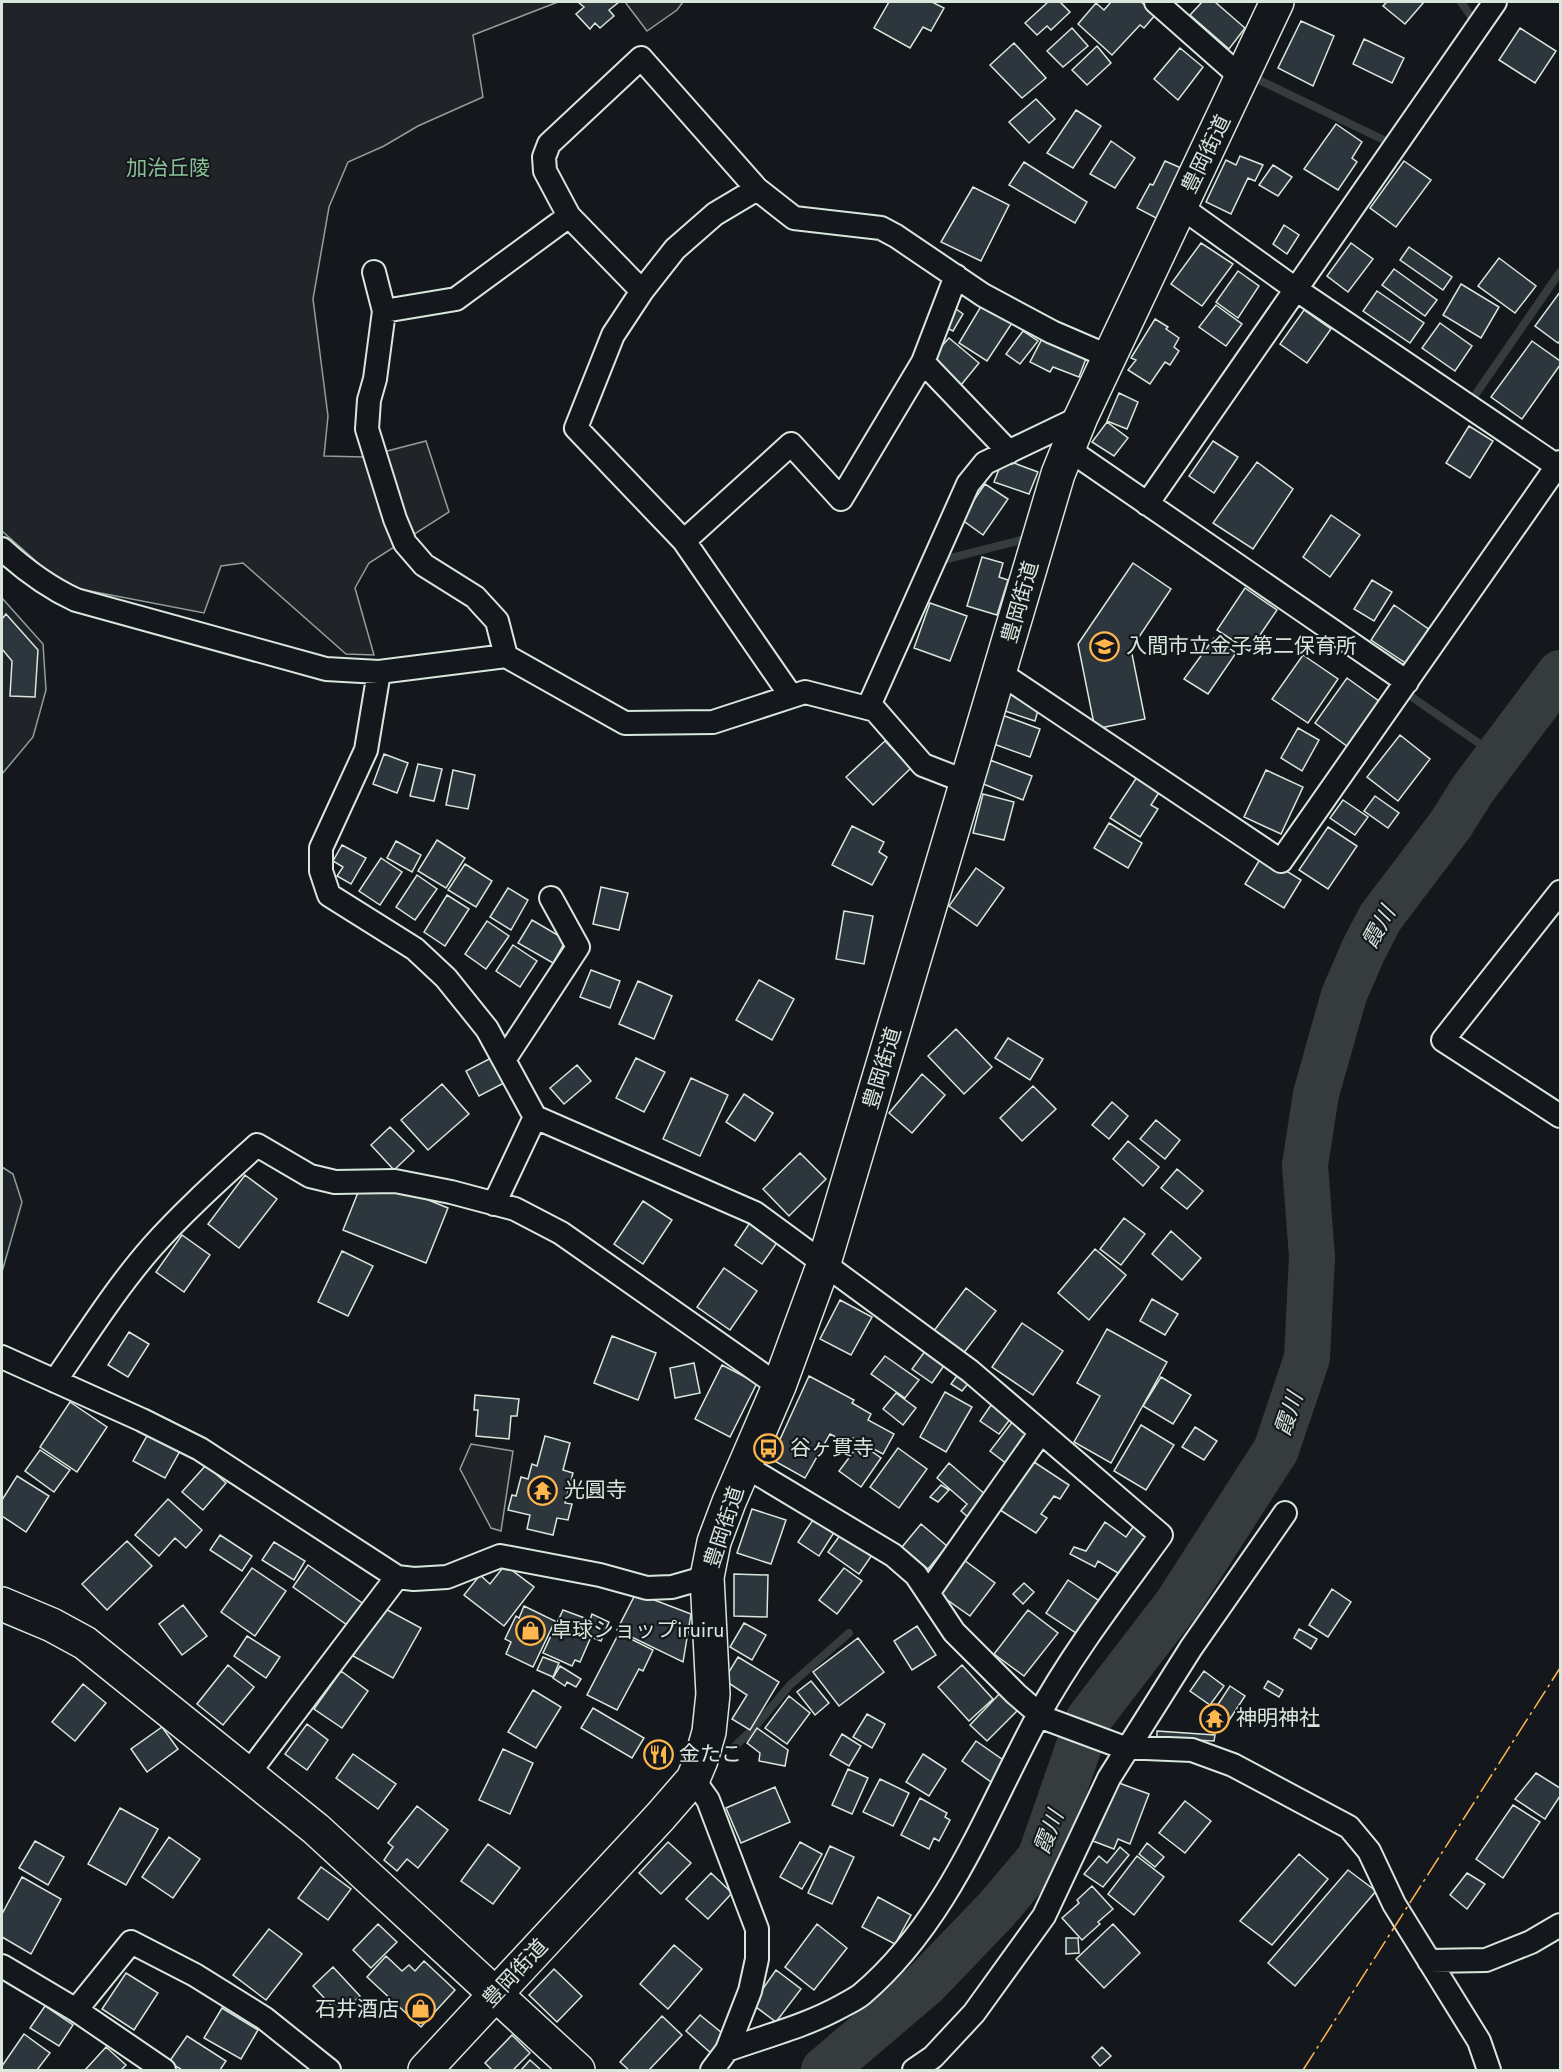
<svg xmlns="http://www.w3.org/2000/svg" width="1562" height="2072" font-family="Jost,'Noto Sans JP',sans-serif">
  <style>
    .green { fill: #202428; stroke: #939e99; stroke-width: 1.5 }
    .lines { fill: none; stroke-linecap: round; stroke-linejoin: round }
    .stream { stroke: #363b3e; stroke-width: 8 }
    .river { stroke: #363b3e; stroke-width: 46 }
    .building { fill: #2c363c; stroke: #d8e6dc; stroke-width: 1.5 }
    .street-casing { stroke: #d8e6dc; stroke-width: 26 }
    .secondary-casing { stroke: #d8e6dc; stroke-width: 36 }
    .primary-casing { stroke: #d8e6dc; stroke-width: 36 }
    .street { stroke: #14181c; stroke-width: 22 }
    .secondary { stroke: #14181c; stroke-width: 33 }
    .primary { stroke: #14181c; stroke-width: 33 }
    .power { stroke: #ffb74d; stroke-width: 1.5; stroke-dasharray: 21 4.5 3 4.5; stroke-linecap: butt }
    .labels { text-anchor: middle; stroke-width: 4.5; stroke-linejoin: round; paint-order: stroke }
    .street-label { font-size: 21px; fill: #d8e6dc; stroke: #14181c }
    .park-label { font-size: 21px; fill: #8ac095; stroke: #14181c }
    .poi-label { font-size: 21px; fill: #d8e6dc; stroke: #14181c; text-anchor: start }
    .water-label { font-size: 22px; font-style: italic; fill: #d8e6dc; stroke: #14181c }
  </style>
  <rect width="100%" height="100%" fill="#14181c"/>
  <path class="green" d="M2,2h556l-85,33 10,62 -65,29 -34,20 -36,16 -19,45 -16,92 15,117 -4,40 40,1 62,-16 23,71 -80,51 -14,25 19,67 -28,-1 -103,-91 -22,3 -17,47 -140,-27 -62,-55z
    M625,2h58l-6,8 -30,21z
    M2,598l41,46 3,46 -13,47 -31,37z
    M2,1167l11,7 9,28 -20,70z
    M471,1444l42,7 -12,80 -10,-3 -31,-59z"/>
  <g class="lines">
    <path class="stream" d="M1461,2l11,16
      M1259,80l129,62
      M1469,404l91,-132
      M943,560l86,-22
      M1403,691l96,66
      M735,1746l18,-17 37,-44 59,-52"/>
    <path class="river" d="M824,2070l101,-86 71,-74 44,-52 48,-138 89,-116 99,-154 31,-92 5,-101 -7,-92 11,-71 28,-99 19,-44 17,-33 71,-94 22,-35 87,-116"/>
  </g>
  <path class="building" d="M578,2h41l-10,8 5,6 -6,5 -8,7 -5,-5 -5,6 -14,-15 8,-7z
    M889,2h43l12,6 -13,23 -8,-4 -13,21 -36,-20z
    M1048,2h12l10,10 -19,18 -4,-4 -10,9 -12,-12z
    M1111,2h30l15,12 -12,14 -4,-3 -28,30 -34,-31 18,-21 8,7z
    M1202,2h13l30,26 -16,21 -39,-34z
    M1387,2h37l-19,22 -22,-18z
    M1301,21l33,15 -21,50 -35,-18z
    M1072,28l16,18 -25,21 -16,-16z
    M1520,28l36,23 -21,32 -36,-23z
    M1364,39l40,19 -12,25 -39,-19z
    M1014,43l32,35 -24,20 -32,-33z
    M1097,46l14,17 -24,22 -15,-15z
    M1180,48l23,19 -25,33 -24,-21z
    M1036,99l19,20 -26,24 -20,-21z
    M1076,110l25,16 -28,42 -26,-15z
    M1336,124l26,18 -10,16 5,4 -19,28 -34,-21z
    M1111,141l24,17 -20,30 -25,-14z
    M1240,156l23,9 -8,16 -7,-3 -17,36 -25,-12 20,-42 10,5z
    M1165,161l16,7 -23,51 -21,-11 13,-24 3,1z
    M1404,161l27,19 -35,47 -26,-19z
    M1024,162l63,40 -12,21 -66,-38z
    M1273,165l19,12 -14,19 -19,-11z
    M973,187l36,18 -28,56 -40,-19z
    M1284,225l15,10 -12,19 -14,-10z
    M1201,243l32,21 -31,42 -31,-22z
    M1351,243l22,16 -25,33 -21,-16z
    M1409,247l43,30 -9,13 -43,-30z
    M1499,258l37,28 -21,27 -37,-27z
    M1394,269l43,31 -12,16 -43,-31z
    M1238,271l21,15 -21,32 -22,-16z
    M1461,284l38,23 -18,31 -38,-23z
    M1377,291l47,32 -14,20 -47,-32z
    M1560,292v49l-2,2 -23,-17z
    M983,303l31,17 -27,41 -28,-18z
    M1216,305l26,19 -16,22 -27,-19z
    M952,306l11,8 -10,17 -13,-6z
    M1304,310l27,19 -24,34 -27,-19z
    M1155,319l13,8 -2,2 13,9 -5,9 5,4 -9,14 -5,-3 -15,22 -22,-14 8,-10 -5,-2z
    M1440,323l32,23 -17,25 -33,-23z
    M1023,331l15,10 -18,23 -14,-10z
    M1044,335l43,21 -8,21 -26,-10 -3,5 -20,-10z
    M949,338l30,25 -18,22 -31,-26z
    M1532,341l28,20v4l-38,54 -31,-22z
    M1119,393l19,9 -11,27 -20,-8z
    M1107,422l21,16 -14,18 -22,-14z
    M1469,426l24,15 -23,37 -24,-15z
    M1213,441l25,16 -24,36 -25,-17z
    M1003,459l35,13 -9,22 -35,-12z
    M1257,462l36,27 -40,60 -40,-26z
    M985,484l23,15 -25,36 -22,-16z
    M1331,515l29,20 -30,42 -27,-20z
    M982,557l21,6 -4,14 9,3 -11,35 -30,-9z
    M1133,563l38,26 -40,60 14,70 -50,10 -17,-85z
    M1372,580l20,12 -18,29 -20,-12z
    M1245,588l32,22 -28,41 -32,-21z
    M930,603l37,13 -17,45 -36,-13z
    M1394,605l36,25 -23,34 -36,-24z
    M6,614l32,36 -3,47 -25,-1 2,-35 -10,-12v-30z
    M1214,638l22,15 -28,41 -24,-15z
    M1303,655l35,24 -30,44 -36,-24z
    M1347,678l36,26 -32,45 -36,-26z
    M1010,694l30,9 -5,18 -30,-10z
    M1002,715l38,14 -10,28 -39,-14z
    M1298,728l21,12 -17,31 -21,-13z
    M1400,735l30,24 -32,42 -31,-24z
    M885,741l26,27 -38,37 -27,-28z
    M384,754l24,9 -11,30 -24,-9z
    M990,760l42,16 -9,24 -42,-17z
    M418,764l24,5 -8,32 -24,-5z
    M453,770l22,5 -7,34 -22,-4z
    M1266,770l37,17 -22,47 -37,-17z
    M1137,777l23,14 -9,14 7,4 -18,28 -30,-19z
    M983,794l31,8 -10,38 -31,-7z
    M1375,796l24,17 -11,15 -24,-17z
    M1343,800l25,17 -13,18 -25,-17z
    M1109,823l33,20 -14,25 -34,-20z
    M852,826l32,16 -5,10 8,5 -15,28 -40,-20z
    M1328,827l29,19 -29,43 -29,-19z
    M437,840l28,18 -19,30 -28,-17z
    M396,841l25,14 -9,17 -25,-14z
    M342,845l24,13 -15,26 -14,-8 6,-9 -10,-6z
    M1262,856l39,24 -17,28 -39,-24z
    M381,858l21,14 -22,33 -21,-14z
    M465,864l27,17 -16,26 -28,-17z
    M976,868l28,20 -27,38 -28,-20z
    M417,875l20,14 -22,31 -19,-13z
    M601,887l27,6 -9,37 -26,-6z
    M508,888l20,12 -17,30 -21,-13z
    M447,895l22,14 -24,37 -21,-14z
    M844,911l29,5 -9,48 -28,-5z
    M532,920l34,20 -13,23 -35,-20z
    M487,921l22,15 -23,33 -21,-15z
    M513,945l24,16 -17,26 -24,-16z
    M591,970l29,11 -10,27 -30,-11z
    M759,980l35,19 -22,41 -36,-20z
    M638,981l34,15 -18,43 -35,-15z
    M956,1029l36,38 -28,27 -36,-38z
    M1008,1038l35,21 -13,21 -35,-22z
    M491,1058l13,25 -25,13 -13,-25z
    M636,1058l29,14 -21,40 -28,-14z
    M577,1065l14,16 -27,23 -14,-16z
    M922,1074l23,21 -33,38 -23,-20z
    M691,1078l37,17 -28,61 -37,-17z
    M442,1084l27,30 -41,36 -27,-30z
    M1033,1086l23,23 -34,32 -22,-23z
    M744,1094l29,19 -18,28 -29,-19z
    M1112,1102l16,14 -19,23 -17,-14z
    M1156,1120l24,20 -15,19 -25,-20z
    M390,1127l24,24 -20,19 -23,-25z
    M1128,1141l31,26 -16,19 -30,-27z
    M800,1153l26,26 -37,37 -26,-27z
    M1177,1169l26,22 -16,18 -26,-21z
    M245,1175l32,24 -38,49 -31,-24z
    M399,1188l49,20 -22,55 -83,-33 16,-40z
    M643,1201l29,19 -29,44 -29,-20z
    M753,1218l28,19 -19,27 -27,-19z
    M1124,1218l21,16 -24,31 -21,-16z
    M1171,1231l30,27 -19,22 -30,-26z
    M182,1235l28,20 -26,37 -28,-20z
    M1095,1249l31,26 -37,45 -31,-27z
    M342,1251l31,15 -25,50 -30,-14z
    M724,1268l33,23 -27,39 -33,-23z
    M966,1288l30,23 -33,43 -30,-22z
    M1152,1299l26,15 -13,21 -25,-14z
    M840,1300l32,17 -21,38 -31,-16z
    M1022,1323l41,28 -30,44 -41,-28z
    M1107,1329l60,33 -56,101 -37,-21 26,-46 -23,-13z
    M129,1332l20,12 -21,33 -20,-12z
    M612,1336l44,17 -18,47 -44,-17z
    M928,1347l20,13 -16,23 -20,-14z
    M885,1356l34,24 -14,18 -34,-24z
    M694,1363l6,30 -25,5 -5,-30z
    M722,1365l35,18 -27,54 -35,-18z
    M959,1373l12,7 -9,11 -11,-7z
    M809,1376l45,24 -2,3 19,11 -3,6 26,14 -11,20 -30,-16 -3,6 -20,-10 -25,44 -34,-19z
    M1161,1377l30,18 -18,29 -30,-18z
    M945,1392l27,15 -26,45 -26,-15z
    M896,1393l20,15 -13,17 -20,-16z
    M475,1395l44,4 -2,17h-6l-2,23 -33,-3 2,-26h-4z
    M70,1402l37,25 -30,45 -37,-25z
    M991,1405l20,13 -12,16 -19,-13z
    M1013,1421l21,16 -23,30 -21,-16z
    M1141,1425l33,20 -28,45 -32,-19z
    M1195,1427l22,14 -13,19 -22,-13z
    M148,1434l32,17 -15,27 -32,-17z
    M545,1436l25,7 -7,27 10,3 -8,30 7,1 -4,16 -11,-2 -4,17 -26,-6 3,-14 -22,-5 4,-15 4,1 5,-19 7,2 4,-15 5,2z
    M860,1443l21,15 -20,29 -22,-16z
    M898,1448l29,21 -28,39 -29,-21z
    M40,1450l30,20 -16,22 -29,-21z
    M1034,1462l35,23 -9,14 -6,-3 -13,18 6,4 -11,15 -36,-23z
    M949,1463l38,33 -17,23 -9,-8 6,-7 -30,-26z
    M206,1465l20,18 -23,27 -21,-18z
    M17,1476l32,20 -23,36 -24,-16v-16z
    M941,1485l8,5 -11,12 -8,-5z
    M168,1499l34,31 -16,18 -11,-10 -16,18 -24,-21z
    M752,1509l34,11 -15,44 -34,-11z
    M815,1517l20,14 -16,25 -21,-14z
    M1105,1522l21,15 9,-13 17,10 -29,42 -25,-15 -3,6 -25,-13 4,-7 12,4z
    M921,1524l26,22 -19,23 -26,-22z
    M843,1531l31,21 -15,22 -31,-22z
    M220,1535l32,21 -10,15 -32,-21z
    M127,1541l25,25 -45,44 -25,-26z
    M274,1542l31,19 -11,19 -32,-20z
    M964,1560l31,23 -25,33 -31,-22z
    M308,1565l57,40 -15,22 -57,-40z
    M505,1565l29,22 -30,39 -40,-31 16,-20 10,9z
    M252,1568l34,23 -31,45 -34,-24z
    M844,1568l18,13 -25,33 -18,-14z
    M734,1574l34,1 -1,42 -33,-1z
    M1068,1580l36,24 -22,33 -36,-24z
    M1024,1583l10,9 -11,12 -10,-10z
    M1332,1589l19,13 -23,35 -19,-12z
    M636,1593l55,21 -8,48 -66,-32z
    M183,1605l24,31 -25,19 -23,-31z
    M380,1606l41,22 -28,50 -40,-22z
    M524,1606l31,15 -22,46 -27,-13 5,-12 -6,-3 11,-23 3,2z
    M563,1610l27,10 2,-6 17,8 -8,19 -10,-4 -11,25 -5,-2 -3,6 -29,-13z
    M1028,1610l30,23 -34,43 -30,-22z
    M744,1623l22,12 -14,25 -22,-13z
    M917,1626l19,29 -24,15 -18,-29z
    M1299,1629l18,10 -6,10 -17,-11z
    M619,1633l34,17 -10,21 -4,-2 -22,41 -30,-15z
    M247,1636l33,21 -14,21 -32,-22z
    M858,1638l26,34 -45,34 -26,-34z
    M543,1657l16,6 -6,14 -16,-7z
    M738,1657l41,25 -29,48 -18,-11 15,-24 -23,-15z
    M228,1665l26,22 -31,38 -26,-21z
    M962,1665l31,34 -24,22 -31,-34z
    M560,1666l21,13 -5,8 -9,-5 -2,4 -12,-8z
    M341,1671l27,20 -26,37 -28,-19z
    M1204,1671l20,15 -14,19 -20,-14z
    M811,1681l18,22 -14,12 -18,-23z
    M1268,1681l15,9 -4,7 -15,-9z
    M83,1684l23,19 -31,38 -23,-19z
    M1230,1686l15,10 -17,26 -15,-10z
    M533,1690l28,17 -25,41 -28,-16z
    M1002,1691l18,17 -33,33 -17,-16z
    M789,1696l21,17 -23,31 -22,-16z
    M593,1708l51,30 -12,20 -51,-30z
    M867,1714l18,10 -13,24 -19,-11z
    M307,1724l21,16 -21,30 -22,-16z
    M162,1727l16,22 -31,23 -16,-23z
    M757,1728l31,22 -3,16 -26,-5 1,-8 -13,-10z
    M1157,1731l58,4 -1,6 -57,-3z
    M842,1734l19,12 -12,20 -19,-11z
    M976,1741l30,21 -15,20 -29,-21z
    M653,1744l17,9 -7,12 -17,-9z
    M503,1749l30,14 -23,51 -31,-14z
    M353,1754l43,30 -18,25 -42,-31z
    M923,1754l23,15 -17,27 -23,-14z
    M848,1769l20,9 -16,36 -20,-9z
    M1536,1773l24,15v8l-15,23 -30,-20z
    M880,1779l29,14 -16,33 -30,-14z
    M1119,1783l30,11 -19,50 -12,-5 -4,10 -21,-8z
    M775,1787l15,35 -49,21 -15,-35z
    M920,1798l27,15 -2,4 5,3 -11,21 -5,-3 -5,11 -28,-14z
    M1185,1801l26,20 -26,32 -26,-20z
    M1513,1805l27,17 -37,56 -27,-19z
    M417,1806l31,24 -30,38 -11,-9 -10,12 -13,-11 9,-13 -5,-4z
    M120,1808l38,21 -32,56 -38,-21z
    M169,1837l31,22 -27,39 -31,-21z
    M35,1841l29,16 -16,28 -29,-17z
    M668,1842l23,21 -30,31 -22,-21z
    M800,1842l22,12 -20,35 -22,-12z
    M1147,1843l17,14 -9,10 -16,-13z
    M488,1844l32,24 -27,36 -32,-23z
    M830,1846l24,11 -22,47 -24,-11z
    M1120,1847l9,8 -26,32 -19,-13 15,-18 8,7z
    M1299,1854l29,25 -56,66 -32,-24z
    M1137,1856l27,21 -30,38 -26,-21z
    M321,1867l30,22 -23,31 -30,-22z
    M1348,1870l28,21 -81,95 -27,-23z
    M711,1873l21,20 -24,26 -22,-20z
    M1467,1873l18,11 -18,25 -17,-14z
    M22,1877l39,22 -30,55 -29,-17v-23z
    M1092,1886l21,23 -15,13 2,2 -18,16 -20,-22 17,-15 -2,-3z
    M878,1897l33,18 -16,29 -33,-17z
    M378,1924l19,18 -26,26 -18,-18z
    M817,1924l30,24 -33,42 -29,-23z
    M1113,1924l27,29 -36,35 -28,-29z
    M269,1929l33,25 -36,46 -33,-25z
    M1066,1938h12l1,15 -13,1z
    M674,1945l28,24 -34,40 -28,-25z
    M386,1956l16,15 7,-6 6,6 9,-10 31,29 -34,37 -54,-50z
    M333,1967l27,29 -20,19 -27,-29z
    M554,1969l28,27 -25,26 -28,-27z
    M776,1970l25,19 -25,33 -24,-18z
    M126,1973l32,20 -24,37 -32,-21z
    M45,2006l28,19 -14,21 -29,-18z
    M222,2008l36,22 -17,29 -37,-21z
    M700,2015l27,22 -15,17 -26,-23z
    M662,2016l20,19 -33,35h-20l-9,-8z
    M24,2034l26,19 -13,17h-35v-4z
    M512,2035l18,18 -17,17h-21l-7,-7z
    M187,2036l39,25 -6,9h-38l-13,-8z
    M106,2047l20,18 -5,5h-36z
    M1102,2047l9,9 -11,10 -8,-9z
    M530,2060l11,10h-20z"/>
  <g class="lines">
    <defs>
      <path id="street" d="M1156,2l86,76
        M757,189l-42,25 -40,35 -33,42 -29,44 -37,93 108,113 107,155
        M1181,207l116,83 263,178
        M374,272l10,39 -9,68 -6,21 -2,29 28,90 10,24 19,22 51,32 22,24 9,35
        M642,291l-73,-75 -24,-45 -1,-14 5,-13 92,-86 116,131 37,29 87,10 15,8 87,59 69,37 58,25
        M384,311l72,-12 113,-83
        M923,362l86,90
        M1068,449l339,233
        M1147,504l348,-502
        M684,541l107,-97 50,55 82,-137 33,-86
        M2,549c23,21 46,38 74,51l250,69 53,3 127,-16 119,67 88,-1 92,-30 70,18 48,55 44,17
        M379,672l-13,78 -45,98v23l8,24 86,54 31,29 41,51 48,88 220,96 215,158 191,164c-42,58 -88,117 -123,181 -52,96 -90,205 -176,278 -6,5 -13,8 -20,12 -36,20 -76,30 -115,44
        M999,672l282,189 279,-399
        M868,708l100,-224 17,-21 96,-46
        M1560,892l-117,148 117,76
        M504,1060l74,-113 -27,-49
        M494,1204l41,-87
        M2,1357l140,63 58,29 197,128 17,2 33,-2 53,-21 100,19 47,13 25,-1 35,-10
        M55,1381c31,-45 61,-93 97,-134 32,-36 69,-69 105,-102l53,31 25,6 60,-1 56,11 64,17 46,24 218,153
        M745,1466l148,89 23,20 38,57 62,62 28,24 78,29 70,3 41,15 116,62 20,24 25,53 85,137 10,29
        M928,1593l113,-161
        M248,1774l149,-197
        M693,1779l15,21 49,129v30l-7,32 -23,59 -15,20
        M1429,1961l57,-1 45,-18 29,-17
        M2,1966l74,44 88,60
        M76,2010l55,-68 64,33 69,43 65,52
        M914,2070l19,-13 41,-44 70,-97 65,-138 82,-130 94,-135"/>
      <path id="secondary" d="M2,1604l50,21 33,18 231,186 262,241"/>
      <path id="primary" d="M425,2070l235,-253 33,-38 8,-19 8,-28 4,-38 -6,-117 7,-35 15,-40 50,-116 45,-123 234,-789 23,-57 196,-415"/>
    </defs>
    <use href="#street" class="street-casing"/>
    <use href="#secondary" class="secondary-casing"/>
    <use href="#primary" class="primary-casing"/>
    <use href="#street" class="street"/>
    <use href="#secondary" class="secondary"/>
    <use href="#primary" class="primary"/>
    <path class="power" d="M1303,2070l257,-402"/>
  </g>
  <defs>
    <symbol id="school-ring" viewBox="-11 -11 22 22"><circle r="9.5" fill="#14181c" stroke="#ffb74d" stroke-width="1.5"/><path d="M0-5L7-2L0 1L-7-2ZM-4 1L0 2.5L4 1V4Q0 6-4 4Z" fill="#ffb74d"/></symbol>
    <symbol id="bus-ring" viewBox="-11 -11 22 22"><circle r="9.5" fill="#14181c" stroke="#ffb74d" stroke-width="1.5"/><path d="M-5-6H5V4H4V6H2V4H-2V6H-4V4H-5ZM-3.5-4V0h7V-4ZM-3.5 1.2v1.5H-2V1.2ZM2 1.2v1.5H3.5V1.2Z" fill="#ffb74d"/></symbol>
    <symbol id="temple-ring" viewBox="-11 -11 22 22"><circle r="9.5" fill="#14181c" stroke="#ffb74d" stroke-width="1.5"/><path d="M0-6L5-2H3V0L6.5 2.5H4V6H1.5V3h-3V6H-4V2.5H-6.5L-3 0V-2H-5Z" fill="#ffb74d"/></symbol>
    <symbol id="shop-ring" viewBox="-11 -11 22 22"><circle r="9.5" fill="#14181c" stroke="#ffb74d" stroke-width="1.5"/><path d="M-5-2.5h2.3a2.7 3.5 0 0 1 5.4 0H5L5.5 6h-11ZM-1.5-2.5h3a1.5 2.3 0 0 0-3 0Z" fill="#ffb74d"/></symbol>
    <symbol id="restaurant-ring" viewBox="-11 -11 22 22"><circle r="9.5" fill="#14181c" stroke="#ffb74d" stroke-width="1.5"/><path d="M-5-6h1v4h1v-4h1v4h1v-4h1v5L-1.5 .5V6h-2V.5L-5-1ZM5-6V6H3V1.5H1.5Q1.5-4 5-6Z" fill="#ffb74d"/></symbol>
  </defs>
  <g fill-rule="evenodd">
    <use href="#school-ring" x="1088" y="630" width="33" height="33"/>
    <use href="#bus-ring" x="752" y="1432" width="33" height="33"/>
    <use href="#temple-ring" x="526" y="1474" width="33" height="33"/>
    <use href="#shop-ring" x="514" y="1614" width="33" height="33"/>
    <use href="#temple-ring" x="1198" y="1702" width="33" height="33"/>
    <use href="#restaurant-ring" x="642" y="1738" width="33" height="33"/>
    <use href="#shop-ring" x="404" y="1992" width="33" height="33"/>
  </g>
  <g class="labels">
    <g class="street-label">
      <text transform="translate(1206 154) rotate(-64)" y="7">豊岡街道</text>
      <text transform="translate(1020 602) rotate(-74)" y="7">豊岡街道</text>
      <text transform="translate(882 1068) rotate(-73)" y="7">豊岡街道</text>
      <text transform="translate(724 1527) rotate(-72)" y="7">豊岡街道</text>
      <text transform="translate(515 1973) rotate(-47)" y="7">豊岡街道</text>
    </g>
    <g class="park-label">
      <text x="168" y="175">加治丘陵</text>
    </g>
    <g class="poi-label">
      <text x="1126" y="653">入間市立金子第二保育所</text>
      <text x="790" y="1455">谷ヶ貫寺</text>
      <text x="564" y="1497">光圓寺</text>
      <text x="551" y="1637">卓球ショップiruiru</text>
      <text x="1236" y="1725">神明神社</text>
      <text x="679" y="1761">金たこ</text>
      <text x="399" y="2016" text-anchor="end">石井酒店</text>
    </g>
    <g class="water-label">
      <text transform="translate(1378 927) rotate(-61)" y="8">霞川</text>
      <text transform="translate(1288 1414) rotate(-71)" y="8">霞川</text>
      <text transform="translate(1048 1832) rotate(-69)" y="8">霞川</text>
    </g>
  </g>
  <rect width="1562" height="2072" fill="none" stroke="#d8e6dc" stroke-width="6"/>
</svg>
